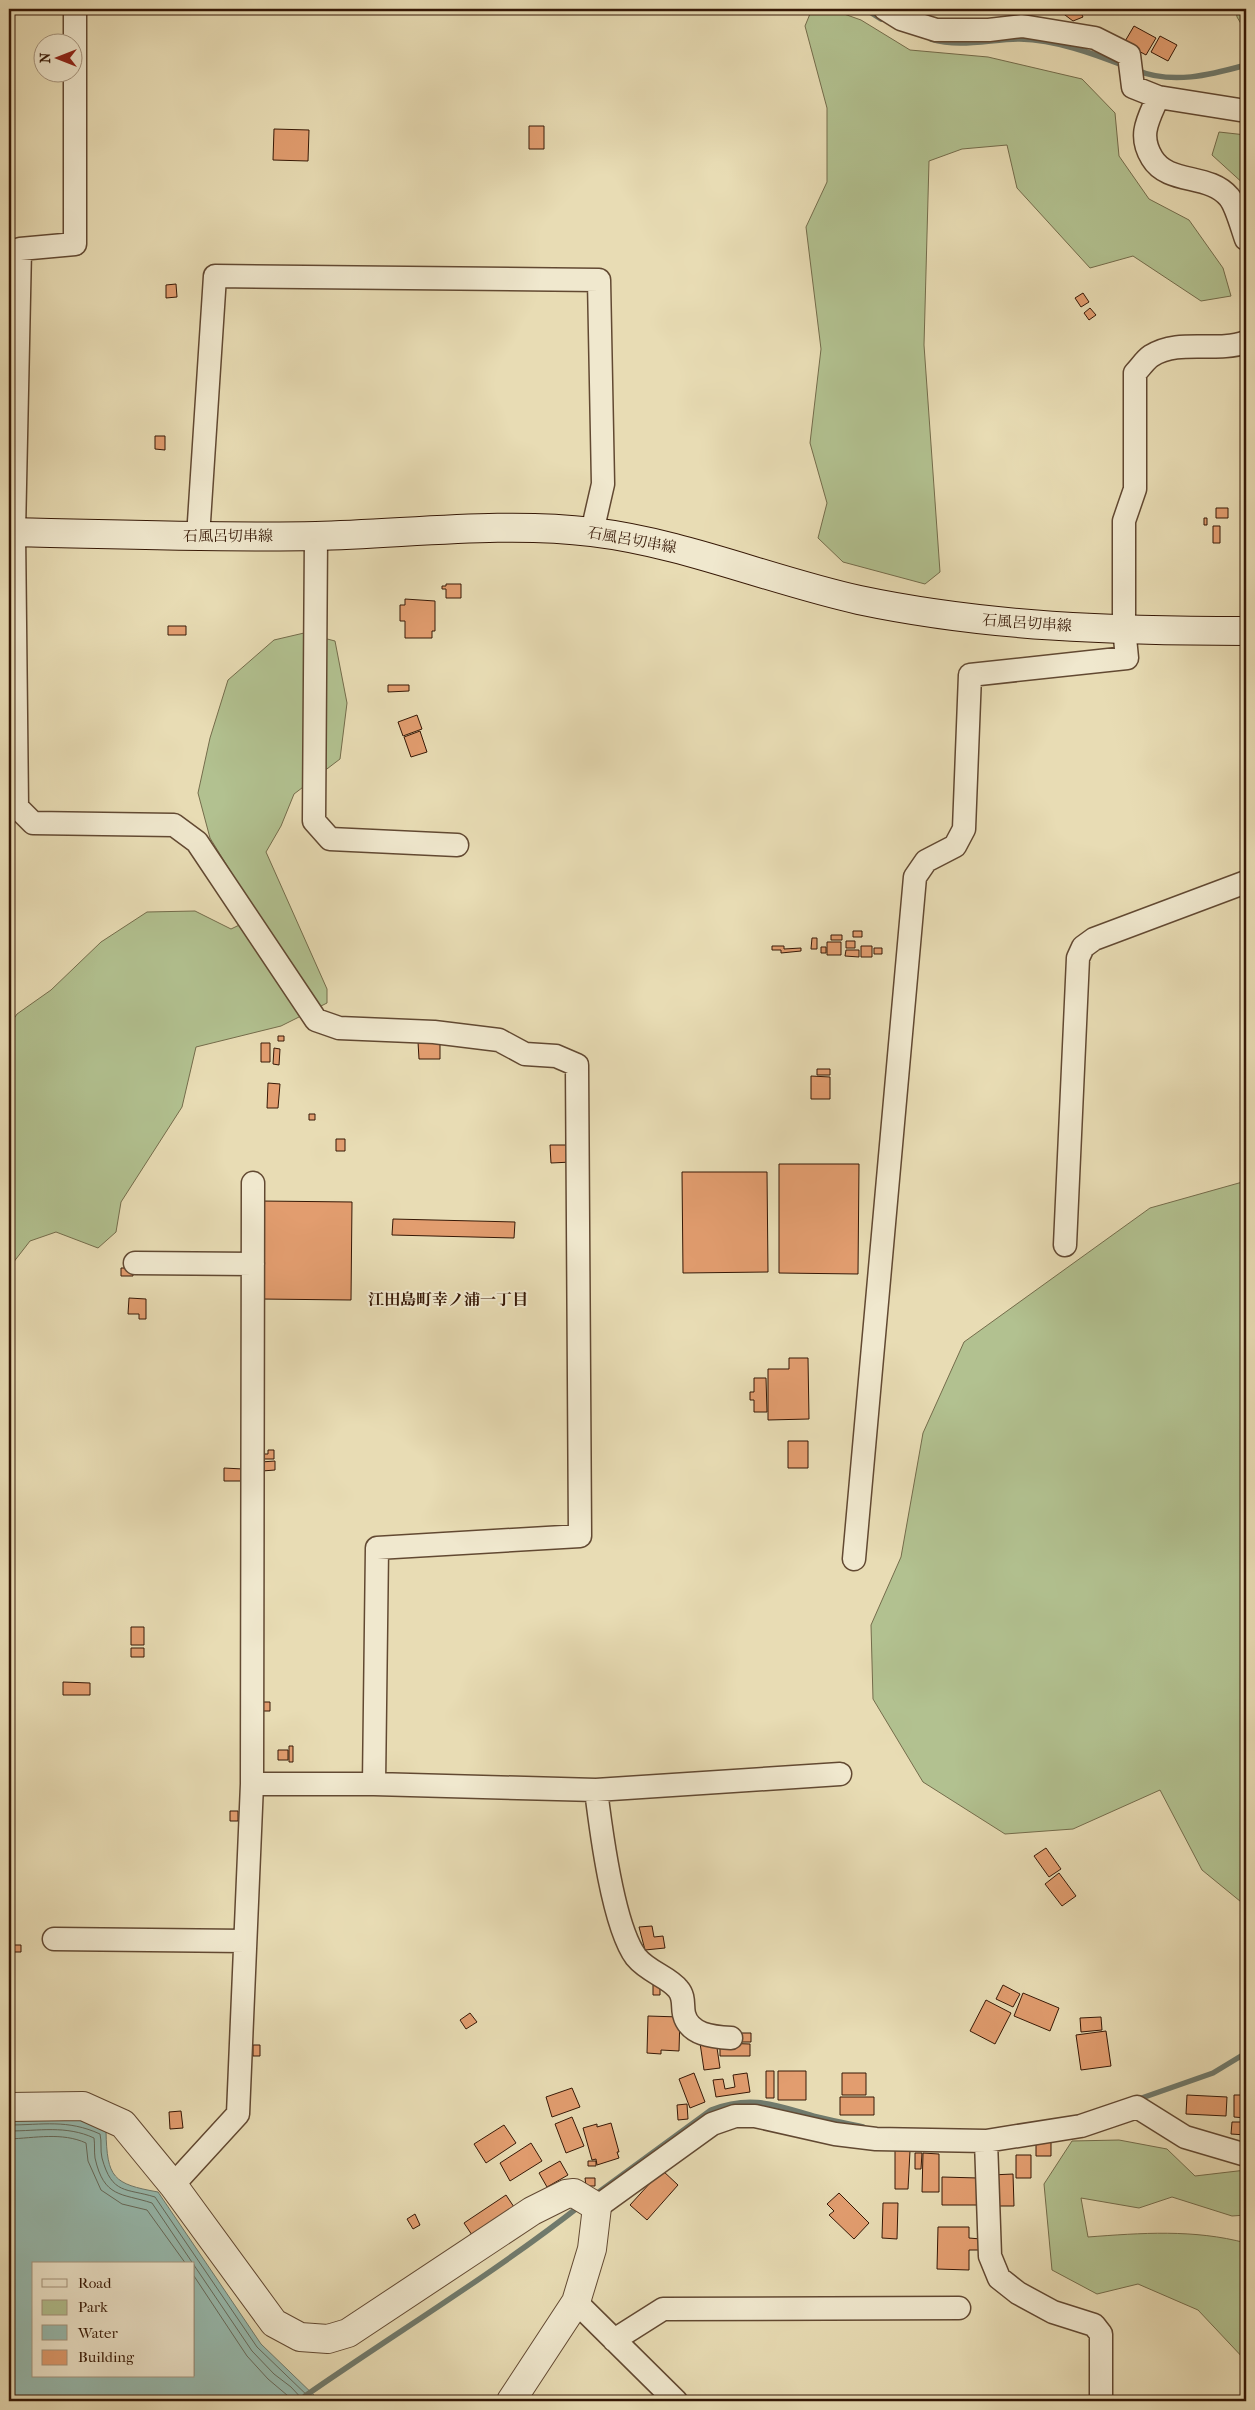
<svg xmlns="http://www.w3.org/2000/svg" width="1255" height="2410" font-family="'IM FELL French Canon','Noto Serif JP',serif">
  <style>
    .green { fill: #b2c190; stroke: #746c4b }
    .water { fill: #97bbb0; stroke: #707a6c; fill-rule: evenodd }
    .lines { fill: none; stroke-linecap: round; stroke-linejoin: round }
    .shore { stroke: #666a5b; stroke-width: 1 }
    .stream { stroke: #707a6c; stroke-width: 5.5 }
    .building { fill: #e29d6f; stroke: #361806 }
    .minor-casing { stroke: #624932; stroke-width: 25 }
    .tertiary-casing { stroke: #624932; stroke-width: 30 }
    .secondary-casing { stroke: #361806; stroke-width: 30 }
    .minor { stroke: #f0e8ce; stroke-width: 22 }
    .tertiary { stroke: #f0e8ce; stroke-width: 28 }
    .secondary { stroke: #f0e8ce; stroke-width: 28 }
    .labels { text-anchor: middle; stroke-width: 4; stroke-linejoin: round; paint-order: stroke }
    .street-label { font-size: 15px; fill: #361806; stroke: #f0e8ce }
    .neighbourhood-label { font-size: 16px; font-weight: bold; fill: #361806; stroke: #f0e8ce }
  </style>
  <rect width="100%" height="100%" fill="#e8dcb4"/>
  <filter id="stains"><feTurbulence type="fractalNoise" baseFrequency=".004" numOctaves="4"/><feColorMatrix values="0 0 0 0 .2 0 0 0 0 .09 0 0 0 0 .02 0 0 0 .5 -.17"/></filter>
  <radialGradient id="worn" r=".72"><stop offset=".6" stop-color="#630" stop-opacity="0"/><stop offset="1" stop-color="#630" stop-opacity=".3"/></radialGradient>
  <path class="green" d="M812,9h18l31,11 49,30 78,7 94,22 33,34 4,43 30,43 40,21 34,48 8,28 -30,5 -68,-45 -43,12 -73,-80 -10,-43 -45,4 -33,12 -5,184 16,227 -15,12 -82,-22 -25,-24 9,-35 -17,-60 11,-94 -15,-122 21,-45v-74l-22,-82z
    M1236,9h10v23l-9,-15z
    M1219,132l27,3v51l-34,-31z
    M304,633l31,8 12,62 -7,56 -46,35 -13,32 -15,26 61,137v14l-46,23 -85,21 -14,60 -61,95 -5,30 -18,16 -42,-16 -26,9 -21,27v-242l8,-12 34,-24 50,-48 46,-30 48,-1 36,18 27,-13 -48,-78 -12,-45 12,-55 18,-58 46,-40z
    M1246,1181v725l-44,-36 -42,-80 -87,39 -68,5 -82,-52 -50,-83 -2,-74 30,-68 22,-124 41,-91 186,-134z
    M1119,2140l48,9 28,27 51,-6v45l-14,1 -60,-19 -33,11 -58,-10 7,39c53,-4 106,-8 158,6v118l-48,-51 -60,-26 -41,10 -45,-24 -8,-86 28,-43z"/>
  <path class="water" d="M50,2117l32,3 24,11c1,47 7,53 52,61l103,152 59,57h-311v-281zM34,2264h160v112h-160z"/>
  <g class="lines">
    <path class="shore" d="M9,2125c34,0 58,-6 91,9 2,8 0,16 2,24 10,37 24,30 53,39l102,150 56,54
      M9,2131c30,0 57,-6 85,7 1,7 0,13 1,20 9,40 26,35 57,45l100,148 22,23 17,13 13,14
      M9,2139c26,-1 53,-7 77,4l2,18 13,29 21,14 25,6 39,54
      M194,2276l53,80 21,23 26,22"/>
    <path class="stream" d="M865,9l16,10
      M931,39c29,9 60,0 89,0 36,1 72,14 105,27
      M1136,70c36,15 74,5 110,-5
      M1136,2100l77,-27 33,-20
      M592,2197l119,-87c42,-16 66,-4 106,7 15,4 30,6 46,10
      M305,2396c92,-64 188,-122 276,-191"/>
  </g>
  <path class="building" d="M1057,9h22l4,8 -10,4z
    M1083,9h10l-7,4z
    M1134,26l22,12 -10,17 -22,-12z
    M1160,36l17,9 -9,16 -17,-9z
    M529,126h15v23h-15z
    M274,129l35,1 -1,31 -35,-1z
    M176,284l1,13 -11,1v-13z
    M1083,293l6,9 -8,5 -6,-9z
    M1090,308l6,7 -7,5 -5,-7z
    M155,436h10v14l-10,-1z
    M1216,508h12v10h-12z
    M1204,518h3v7h-3z
    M1213,526h7v17h-7z
    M446,584h15v14h-15v-9h-4v-3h4z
    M405,599l30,2v30h-3v7h-27v-17h-5v-16h5z
    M168,626h18v9h-18z
    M388,685h21v6l-21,1z
    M417,715l5,14 -19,7 -5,-14z
    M420,731l7,21 -16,5 -7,-20z
    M853,931h9v6h-9z
    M831,935h11v5h-11z
    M812,938h5v11h-6z
    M846,941h9v7h-9z
    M827,942h14v13h-14z
    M772,946h12v3l17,-1v3l-20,2v-3h-9z
    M861,946h11v11h-11z
    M821,947h5v6h-5z
    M874,948h8v6h-8z
    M846,950h13v7l-14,-1z
    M278,1036h6v5h-6z
    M418,1042h22v17h-21z
    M261,1043h9v19h-9z
    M274,1048l6,1 -1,16 -6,-1z
    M817,1069h13v6h-13z
    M811,1076l19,1v22h-19z
    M268,1083l12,1 -2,24h-11z
    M309,1114h6v6h-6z
    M336,1139h9v12h-9z
    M550,1145h22v17l-21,1z
    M779,1164h80l-1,110 -79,-1z
    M682,1172h85l1,100 -85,1z
    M261,1201l91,1 -1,98 -91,-1z
    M393,1219l122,3 -1,16 -122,-3z
    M121,1268h12v8h-12z
    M129,1298l17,1v20h-7v-5h-11z
    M789,1358h19l1,61 -41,1v-51h21z
    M754,1378h12l1,34h-13v-12h-4v-8h4z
    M788,1441h20v27h-20z
    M268,1450h6v9h-12v-5h6z
    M275,1461v9l-13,1 -1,-9z
    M224,1468l19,1v12h-19z
    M131,1627h13v18h-13z
    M131,1648h13v9h-13z
    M63,1682l27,1v12h-27z
    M262,1702h8v9h-8z
    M289,1746h4v16h-4z
    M278,1750h10v10h-10z
    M230,1811h8v10h-8z
    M1046,1848l15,21 -12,8 -15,-21z
    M1059,1873l17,23 -14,10 -17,-22z
    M652,1926l2,11 9,-1 2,12 -20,2 -6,-23z
    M9,1945h12v7h-12z
    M653,1985h7v10h-7z
    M1003,1985l17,9 -7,13 -17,-8z
    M1023,1993l36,15 -9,23 -36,-15z
    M986,2000l25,13 -16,31 -25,-13z
    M470,2013l7,9 -11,7 -6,-9z
    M648,2016l32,1 -1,34 -18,-1v4l-14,-1z
    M1101,2017l1,13 -21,2 -1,-14z
    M1106,2031l5,35 -30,4 -5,-35z
    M736,2033h15v9h-15z
    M716,2041l4,27 -16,2 -4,-27z
    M720,2043l30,1v12h-30z
    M253,2045h7v11h-7z
    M766,2071h8v27h-8z
    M778,2071h28v29h-28z
    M694,2073l11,29 -15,6 -11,-29z
    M747,2073l3,19 -34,5 -3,-17 10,-1 2,10 10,-2 -2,-12z
    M842,2073h24v22h-24z
    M572,2088l8,19 -28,10 -6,-20z
    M1187,2095l40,2 -1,19 -40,-2z
    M1234,2095h12v23l-12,-1z
    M840,2097h34v18h-34z
    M687,2104l1,15 -10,1 -1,-15z
    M181,2111l2,17 -13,1 -1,-17z
    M572,2117l12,29 -18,7 -11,-29z
    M1232,2122h14v13l-15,-1z
    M611,2123l8,29h-2l2,6 -22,7 -1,-6 -4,1 -9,-32 14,-4v3z
    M504,2125l12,18 -30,20 -12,-19z
    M1036,2140h15v16h-15z
    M531,2143l11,18 -32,20 -10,-18z
    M895,2150l15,1 -2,38h-13z
    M915,2153h7l-1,16h-6z
    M923,2153l16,1v38h-17z
    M1016,2155h15v23h-15z
    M560,2161l8,14 -21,12 -8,-14z
    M588,2161h8v5h-8z
    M662,2170l16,15 -31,35 -17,-15z
    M1013,2174l1,32h-22l-1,-31z
    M942,2177l36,1v27h-36z
    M585,2178h10v8h-9z
    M839,2193l30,30 -15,16 -25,-24 5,-4 -7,-7z
    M506,2195l8,12 -42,28 -8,-12z
    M883,2203h15l-1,36 -15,-1z
    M415,2214l5,11 -7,4 -6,-10z
    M938,2227h31v11l12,1v11h-12v20l-32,-1z"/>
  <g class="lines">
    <defs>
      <path id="minor" d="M75,9v235l-55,5 -6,283 3,275 16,16 141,2 23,17 119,178 23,8 95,4 65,8 26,14 31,2 21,9 3,471 -203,12 -3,236
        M885,9l16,10 35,11h53l33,-4 73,12 34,17 4,32 25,10 88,14
        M1158,97c-10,23 -20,38 -6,61 16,27 57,15 77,39 7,8 13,31 17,42
        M316,536l-2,285 16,18 127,6
        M198,537l17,-261 384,4 4,204 -11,48
        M1065,1245l13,-287 5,-11 11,-8 152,-57
        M135,1263l118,1
        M854,1559l61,-682 11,-16 29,-15 9,-17 6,-154 157,-17 -3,-30v-107l11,-32v-116c5,-5 10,-13 16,-17 28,-18 65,-3 95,-14
        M252,1784h122l222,6 244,-16
        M596,1790c5,41 17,136 40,167 12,15 33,20 42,32 7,8 4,16 6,25 5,21 29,23 47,24
        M54,1939l191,2
        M986,2141l4,115 9,22 19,15 35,19 41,13 7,9v67
        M173,2185l65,-71 14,-330 1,-601
        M597,2207l115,-83 23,-8h20l80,18 41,5 110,2 95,-15 56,-19 48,30 61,18
        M576,2302l100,99
        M614,2340l49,-31 296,-1"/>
      <path id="tertiary" d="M9,2107l74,-1 40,18 50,61 101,138 26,14 28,2 20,-6 184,-122 34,-17 8,-1 23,14 -5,42 -16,53 -65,99"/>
      <path id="secondary" d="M9,532c102,2 205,6 307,4 89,-2 188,-15 276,-4 92,11 177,48 267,68 128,27 257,31 387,31"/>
    </defs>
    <use href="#minor" class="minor-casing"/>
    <use href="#tertiary" class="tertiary-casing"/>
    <use href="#secondary" class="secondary-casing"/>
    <use href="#minor" class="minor"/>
    <use href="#tertiary" class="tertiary"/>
    <use href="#secondary" class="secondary"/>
  </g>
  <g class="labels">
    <g class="street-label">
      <text x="228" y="541">石風呂切串線</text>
      <text transform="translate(632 540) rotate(10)" y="5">石風呂切串線</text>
      <text transform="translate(1027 623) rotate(4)" y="5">石風呂切串線</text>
    </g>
    <g class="neighbourhood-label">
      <text x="448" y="1305">江田島町幸ノ浦一丁目</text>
    </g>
  </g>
  <rect width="1255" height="2410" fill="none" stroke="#e8dcb4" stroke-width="30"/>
  <rect x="10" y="10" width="1235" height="2390" fill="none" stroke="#361806" stroke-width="2.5"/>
  <rect x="15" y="15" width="1225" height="2380" fill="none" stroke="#361806"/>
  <rect x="32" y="2262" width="162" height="115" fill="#f0e8ce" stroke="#a6957e"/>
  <rect x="42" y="2279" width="25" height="8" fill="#f0e8ce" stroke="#a6957e"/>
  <text x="78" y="2288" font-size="15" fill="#361806">Road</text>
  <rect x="42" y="2300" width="25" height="15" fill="#b2c190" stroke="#a6957e"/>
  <text x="78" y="2312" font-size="15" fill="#361806">Park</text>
  <rect x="42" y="2325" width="25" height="15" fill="#97bbb0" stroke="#a6957e"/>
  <text x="78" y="2338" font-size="15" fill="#361806">Water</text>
  <rect x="42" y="2350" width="25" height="15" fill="#e29d6f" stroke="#a6957e"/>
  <text x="78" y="2362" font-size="15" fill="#361806">Building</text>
  <g transform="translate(58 58) rotate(270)"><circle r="24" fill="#f0e8ce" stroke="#a6957e"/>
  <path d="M0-4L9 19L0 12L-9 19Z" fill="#8f2418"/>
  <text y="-8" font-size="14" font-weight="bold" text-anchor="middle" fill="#361806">N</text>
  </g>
  <rect width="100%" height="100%" filter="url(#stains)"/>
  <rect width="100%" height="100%" fill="url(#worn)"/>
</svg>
